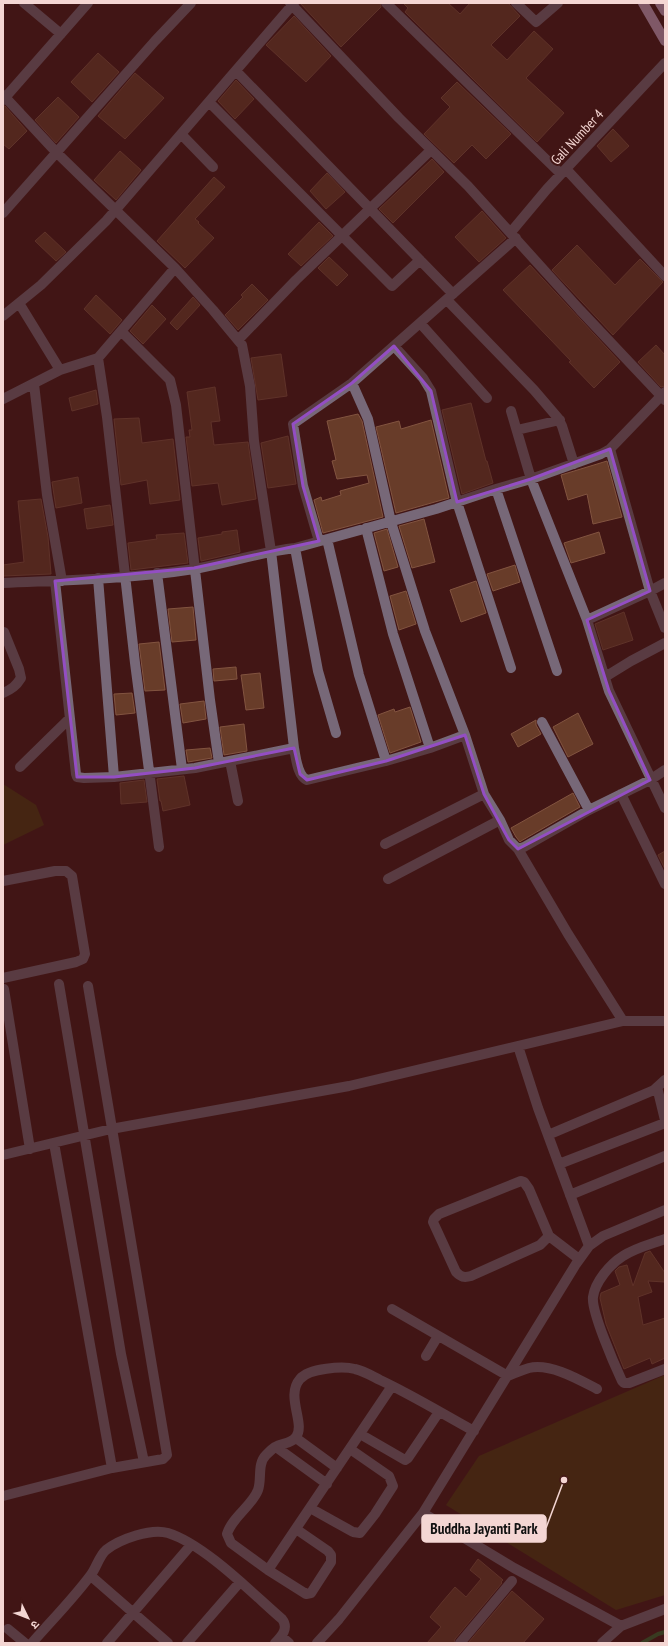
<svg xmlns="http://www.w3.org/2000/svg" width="668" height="1646" font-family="'PT Sans Narrow','Noto Sans Devanagari',sans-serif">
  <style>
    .green { fill: #4a380f }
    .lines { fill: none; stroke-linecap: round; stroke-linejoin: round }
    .stream { stroke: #2f6930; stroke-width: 4 }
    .building { fill: #683c29; stroke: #825440 }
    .minor { stroke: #776878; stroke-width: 10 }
    .major { stroke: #c9a9cb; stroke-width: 10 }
    .marked { fill: none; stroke: #934ec3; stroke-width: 3; stroke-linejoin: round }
    .labels { text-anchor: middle; stroke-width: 4; stroke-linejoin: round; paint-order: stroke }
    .street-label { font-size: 14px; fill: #f4d6d3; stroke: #421615 }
    .leader { fill: none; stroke: #f4d6d3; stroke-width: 1.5 }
    .callout-dot { fill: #f4d6d3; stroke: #421615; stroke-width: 1.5 }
    .callout { fill: #f4d6d3; stroke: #f4d6d3; stroke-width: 1.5 }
    .callout-label { font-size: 15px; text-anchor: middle; font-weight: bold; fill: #111 }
  </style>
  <rect width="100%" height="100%" fill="#421615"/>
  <path class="green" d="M3,784l33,21 8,20 -41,20z
    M665,1375v220l-49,15 -170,-105 33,-49z"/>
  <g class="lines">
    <path class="stream" d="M642,1643l16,-9 7,-2"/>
  </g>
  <path class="building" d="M300,3h80l1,4 -40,40z
    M403,3h45l12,11 10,-11h38l12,13 -29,29 16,15 27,-29 19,18 -27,29 38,35 -27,29 -132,-130 3,-4z
    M294,16l37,40 -25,26 -40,-37z
    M98,53l21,19 -27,30 -21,-20z
    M135,73l29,25 -39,41 -27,-23z
    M236,80l18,19 -19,20 -17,-18z
    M457,82l54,52 -25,25 -14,-14 -18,18 -30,-29 26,-27 -9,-9z
    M58,97l21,20 -23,26 -21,-23z
    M3,106h2l22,25 -18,18 -6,-5z
    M613,129l16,17 -18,16 -14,-16z
    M120,151l21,19 -25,30 -22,-20z
    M432,159l12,13 -51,51 -14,-14z
    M327,173l18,19 -19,17 -16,-18z
    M214,177l11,10 -30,32 4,3 -1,1 16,15 -29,30 -28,-27z
    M482,211l24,27 -27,24 -24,-25z
    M319,222l14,14 -32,30 -13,-12z
    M45,232l21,20 -10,9 -21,-20z
    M577,245l38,40 25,-26 23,23 -50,53 -61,-65z
    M329,257l19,18 -11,11 -19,-18z
    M530,265l90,97 -26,26 -25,-26 2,-1 -68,-71z
    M252,284l16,16 -30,30 -13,-15 18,-18 -2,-2z
    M96,295l26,25 -12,14 -26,-25z
    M193,297l7,8 -23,25 -7,-7z
    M152,305l14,14 -23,25 -13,-13z
    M656,345l9,10v31l-4,1 -23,-25z
    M281,354l6,42 -29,4 -7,-42z
    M215,387l5,34 -9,1 3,23 34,-3 8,57 -34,6 -4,-22 -26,3 -6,-49h4l-1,-7h3l-5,-38z
    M96,390l2,14 -26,7 -3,-13z
    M471,403l15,58h1l6,22 -31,11 -20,-84z
    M358,414l4,7 21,96 -60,16 -9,-33 7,-3 1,4 19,-6 -1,-4 29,-8 -2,-8 -30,4 -5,-18 4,-1 -9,-39z
    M139,418l3,25 31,-4 7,61 -30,4 -3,-24 -26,5 -7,-66z
    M431,420l18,78 -53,15 -20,-86 23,-6 2,8z
    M288,436l8,48 -28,4 -7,-45z
    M607,461l15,56 -29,7 -6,-30 -19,6 -7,-25z
    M78,477l4,26 -26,5 -4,-26z
    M41,499l7,38 3,37 -48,2v-11l21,-3 -6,-61z
    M110,505l3,20 -26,4 -3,-20z
    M424,519l11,43 -23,6 -13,-42z
    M387,529l11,38 -14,4 -10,-38z
    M237,530l3,22 -39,9 -3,-23 24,-4v-2z
    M599,532l6,21 -34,10 -7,-20z
    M184,533l4,30 -57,7 -3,-27 29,-4 -1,-4z
    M515,565l5,17 -27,9 -6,-17z
    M476,581l10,32 -25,9 -11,-32z
    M406,591l10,33 -17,6 -9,-34z
    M193,607l3,33 -24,2 -4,-33z
    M624,612l9,28 -30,10 -8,-26z
    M159,642l6,48 -20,1 -6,-47z
    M236,667l1,12 -23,2 -1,-12z
    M260,673l4,35 -18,2 -5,-35z
    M132,693l3,20 -19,2 -2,-21z
    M204,701l2,18 -23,4 -3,-19z
    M410,707l11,35 -31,11 -12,-38 16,-6 1,3z
    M578,713l15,31 -25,13 -15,-30z
    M536,720v5l5,9 -23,13 -7,-13z
    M244,724l3,27 -23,4 -4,-28z
    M210,748l2,10 -24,4 -2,-12z
    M184,776l6,29 -27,6 -2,-10h-1l-3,-22z
    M144,780l3,22 -26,2 -1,-21z
    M573,793l7,14 -59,34 -1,1 -4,-5 -5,-9z
    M665,851v18l-7,-14z
    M650,1251l15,22v9l-17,-1 4,11 -14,5 5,28 22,-7v40l-13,6 -2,-6 -26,11 -18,-45 -6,-26 1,-5 19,-8 -5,-14 4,-4 8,-2 6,21 12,-33z
    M478,1559l25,21 -2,2 1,1 -47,56 -1,4h-27l14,-16 -11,-10 13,-16 12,-14 11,10 15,-18 -11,-9z
    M512,1591l32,28 -21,24h-55z"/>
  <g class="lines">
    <path class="minor" d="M24,3l37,31
      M290,3l109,115 69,68 112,124 85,90
      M386,3l175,171
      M516,3l20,19 22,-19
      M236,71l217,223
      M3,95l54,58 118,115 38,42 29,35 8,41 4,55 17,110 23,197 -99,20 -81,9 -30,1 -7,-1 -1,-3 -21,-193
      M3,100l85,-97
      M209,102l183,184 28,-26
      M181,134l32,33
      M566,169l99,107
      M3,213l152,-172 36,-38
      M511,232l36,-43 118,-126
      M447,300l87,90 24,28 4,8 12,38
      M19,303l41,67
      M3,316l38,-31 65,-64 188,-218
      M420,323l67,75
      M121,331l49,49 6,25 34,295 9,63
      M238,340l58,-60 135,-130
      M394,346l29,32 8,13 26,111 54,166
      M98,358l9,59 28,246 24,184
      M34,384l13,111 15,86
      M3,399l57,-29 38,-12 77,-90
      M511,411l20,68 56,141 22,71 56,117
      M517,430l43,-10
      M610,449l40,142 15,-8
      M496,489l61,182
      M366,528l27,106 37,114
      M327,539l32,136 27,86
      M319,541l-16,-55 -10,-62 59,-41 164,-145
      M295,548l23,123 18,62
      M157,573l25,196
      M98,578l16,199
      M3,583c64,-3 128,-4 191,-14 34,-6 66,-17 101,-21l141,-39 60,-20 35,-10 70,-25 9,-5 55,-57
      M587,620l63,-29 15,37
      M605,677l26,-16 34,-18
      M3,693c9,-4 13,-7 18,-15l-2,-9 -15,-37
      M542,722l47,88
      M465,735l19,59 16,26 9,20 9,9 6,-2 65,-37 61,-30 15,-10
      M294,748c2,9 3,28 13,32l79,-19 44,-13 35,-13 -40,-104 -34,-109 -23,-103 -16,-36
      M230,761l8,40
      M20,767l50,-49
      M621,794l44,90
      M385,844l99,-50
      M518,849l50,85 55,87
      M388,879l112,-59
      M3,881l52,-10h11l6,5 13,78 -2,5 -7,3 -73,16
      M59,984l62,370 23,108
      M4,989l26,160
      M518,1046l20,62 51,138
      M657,1087l8,33
      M548,1135l106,-45 11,-10
      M54,1143l58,325
      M3,1155l108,-26 238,-43 274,-65h42
      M559,1164l106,-41
      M570,1195l95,-39
      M549,1236l-20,-47 -5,-7 -3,-1 -82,33 -5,5 -1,3 23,50c5,5 8,6 15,4l69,-31 9,-9 30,23
      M665,1239c-14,5 -30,9 -42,17 -13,8 -28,26 -30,41 -2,14 22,69 29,84l2,2h5l36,-14
      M392,1309l116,67c7,-3 14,-6 21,-8 21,-5 49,11 68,21
      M426,1356l12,-20
      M360,1434l45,26 3,-2 31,-46
      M296,1438l41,30
      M276,1447l51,37
      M3,1496l109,-28 51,-9 4,-4 -79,-469
      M310,1508l43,24 7,1 15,-19 18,-28 -4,-10 -39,-27
      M423,1513l91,55 107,58
      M296,1529l32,22 3,4v7l-20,31 -5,1 -38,-24 -37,-27 -4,-9c5,-17 25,-28 31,-44 4,-11 -1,-26 8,-35 2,-2 6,-6 9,-8 7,-4 16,-3 21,-10 10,-13 -11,-41 4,-58 9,-11 43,-13 55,-10 9,2 17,7 25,11 32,15 63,34 94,51
      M268,1570l124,-184
      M91,1576l77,67
      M8,1629l17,14
      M281,1636l8,7
      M32,1643c19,-22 40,-43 58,-67 6,-7 9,-20 16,-26 14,-11 45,-22 62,-17 36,11 85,61 114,86 7,9 0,17 -7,24
      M107,1643l84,-98
      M187,1643l53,-61
      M317,1643l22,-24 84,-106 153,-249 13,-18 14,-10 62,-26
      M460,1643l52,-62
      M602,1643l19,-17 44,-17"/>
    <path class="major" d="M643,3l22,38
      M660,3l5,8"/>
  </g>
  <path d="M0 0H668V1646H0ZM394,346l37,45 26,111 74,-23 79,-30 40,142 -63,29 22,71 41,89 -132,69 -9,-9 -25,-46 -19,-59 -79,26 -79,19 -7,-6 -6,-26 -99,20 -81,9h-37l-22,-196 139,-13 125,-27 -16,-55 -10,-62 59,-41z" fill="#421615" fill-opacity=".55" fill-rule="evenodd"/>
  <path class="marked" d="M394,346l37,45 26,111 74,-23 79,-30 40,142 -63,29 22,71 41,89 -132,69 -9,-9 -25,-46 -19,-59 -79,26 -79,19 -7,-6 -6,-26 -99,20 -81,9h-37l-22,-196 139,-13 125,-27 -16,-55 -10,-62 59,-41z"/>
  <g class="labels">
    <g class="street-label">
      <text transform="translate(577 137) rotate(-47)" y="5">Gali Number 4</text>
    </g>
  </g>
  <path class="leader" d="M564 1480L546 1528"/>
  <circle class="callout-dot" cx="564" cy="1480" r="4"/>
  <rect class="callout" x="422" y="1515" width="124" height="27" rx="4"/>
  <g class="callout-label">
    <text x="484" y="1534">Buddha Jayanti Park</text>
  </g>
  <rect width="668" height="1646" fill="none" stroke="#f4d6d3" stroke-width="8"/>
  <g transform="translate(28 1618) rotate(133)" stroke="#421615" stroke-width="3" paint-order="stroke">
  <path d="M0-3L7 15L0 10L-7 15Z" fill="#f4d6d3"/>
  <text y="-6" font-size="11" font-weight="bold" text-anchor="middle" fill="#f4d6d3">उ</text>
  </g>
</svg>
